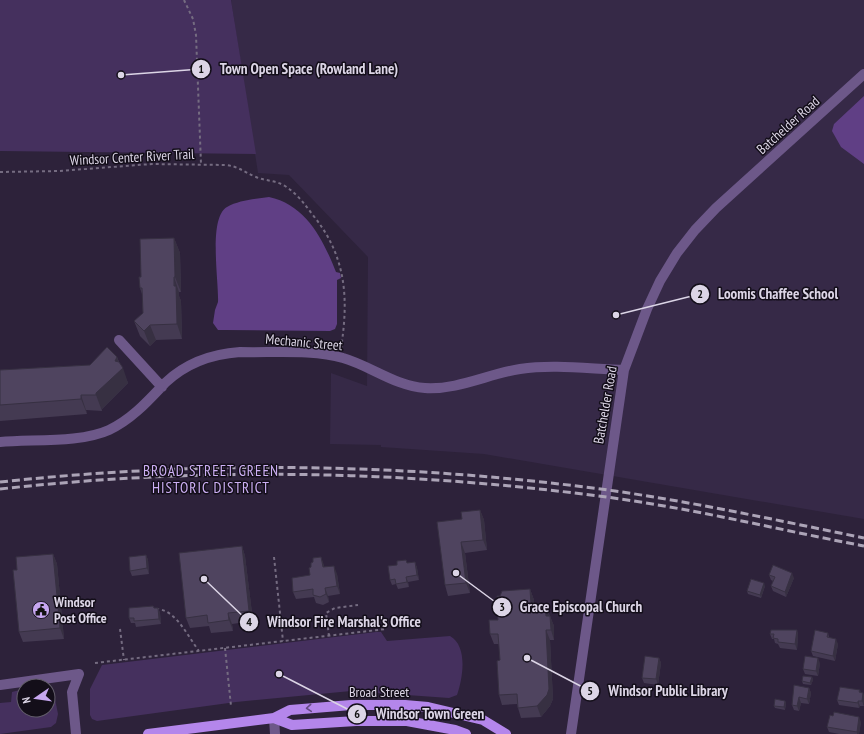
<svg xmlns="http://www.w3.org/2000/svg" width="864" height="734" font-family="'PT Sans Narrow',sans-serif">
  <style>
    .built { fill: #362947 }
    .green { fill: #45305e }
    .water { fill: #603f85 }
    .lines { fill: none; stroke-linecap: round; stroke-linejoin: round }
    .path { stroke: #756c81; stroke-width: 2; stroke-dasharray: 3 3; stroke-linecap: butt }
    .minor { stroke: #6d5889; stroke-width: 10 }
    .major { stroke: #b486eb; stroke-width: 10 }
    .rail { stroke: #aca4b7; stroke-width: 3; stroke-dasharray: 8 4; stroke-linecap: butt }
    .wall { fill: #443a52 }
    .shaded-wall { fill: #373042 }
    .building { fill: #4f445f; stroke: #373042 }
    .oneway { stroke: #644a82 }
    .labels { text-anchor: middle; stroke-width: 3; stroke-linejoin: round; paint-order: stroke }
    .street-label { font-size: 14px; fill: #dcd5e6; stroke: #130e19 }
    .poi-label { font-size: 14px; font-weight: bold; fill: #dcd5e6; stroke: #130e19; text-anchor: start }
    .neighbourhood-label { font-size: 15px; letter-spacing: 1px; fill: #cdb0f5; stroke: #130e19 }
    .leader { fill: none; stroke: #dcd5e6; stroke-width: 1.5 }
    .callout-dot { fill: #dcd5e6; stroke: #130e19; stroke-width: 1.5 }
    .mark-label { font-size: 12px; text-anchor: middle; font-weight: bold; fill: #111 }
    .callout-label { font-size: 15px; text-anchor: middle; font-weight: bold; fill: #dcd5e6; stroke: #130e19; stroke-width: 3; stroke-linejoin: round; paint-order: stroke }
  </style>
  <rect width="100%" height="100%" fill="#2d223a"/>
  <path class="built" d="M231,0h633v519l-380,-65 -103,-7v-2l-51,-1 1,-71 36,13 1,-129 -79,-82 -31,-2z"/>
  <path class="green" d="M0,0h231l25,154 -256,-3z
    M376,632h5l6,9 63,-5c18,10 13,42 7,59l-8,3 -98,-7 -115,11 -139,19 -5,-2 -2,-4v-26l12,-24z
    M48,688l6,6 4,20 -2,9 -5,4 -51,7v-31l11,-1 1,-10 12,-3v21h24z"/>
  <path class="water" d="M864,96v68l-23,-17 -9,-16 2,-7z
    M269,197c37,8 54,42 67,75l4,1 1,5 -4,2v44l-2,5 -5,2 -105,-1h-7l-5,-7 2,-13 3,-8c1,-21 -10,-84 9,-95 12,-7 28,-8 42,-10z"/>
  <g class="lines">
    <path class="path" d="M184,0l9,19 3,16 5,129
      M0,172l59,-1 93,-7 73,1c13,1 19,7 31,12 9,4 19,3 29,9 11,7 19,17 27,28 34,41 37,83 29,134
      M274,557l9,84
      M156,609c20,0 32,28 43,42
      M120,629l4,31
      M329,636l-3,-23 9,-5 23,-3
      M225,648l6,58
      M95,663l291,-34"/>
    <path class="minor" d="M119,340l43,47
      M0,442c31,-3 81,1 109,-12 23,-11 39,-29 56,-47 21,-20 46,-29 75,-31 30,1 74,-3 103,6 28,8 52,28 82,30 33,2 63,-14 95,-19 34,-5 70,0 104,1
      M0,685l79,-11
      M274,718l1,16
      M76,734l-4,-42 7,-18
      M571,734l53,-364 23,-61 13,-28 17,-28 18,-23 21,-22 148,-134"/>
    <path class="major" d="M274,718l18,7 64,-4h51l48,9 11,4
      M148,734l126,-16 16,-8 61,-5h54l23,2 55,13 23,14"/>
    <path class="rail" d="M0,482c204,-22 412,-19 615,9 83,12 166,30 249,47
      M0,489c198,-22 400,-19 598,7 89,11 177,33 266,50"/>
  </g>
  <path class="wall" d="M174,238l6,15 1,39h-2v4l2,5 1,38 -26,1 -6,6 -10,-10 -6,-15 9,-8 -1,-19 -2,-6 1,-11z
    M117,357l11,26 -26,26v2l-16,-1 1,4 -87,7v-51l90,-5z
    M480,510l4,10 3,30 -22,3 5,40 -22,3 -3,-11 17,-66z
    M242,546l3,10 8,65 -21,3 1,7 -22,2 -2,-7 -19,2 -4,-10z
    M53,554l4,10 7,75 -41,3 -4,-10 -2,-62z
    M146,555l2,5 1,14 -17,2 -2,-5z
    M321,557l3,10 13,7 3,20 -12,2 1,6 -6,3 -7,-2 -2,-6 -18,2 -3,-7 17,-17 3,-13z
    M415,562l2,6 2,12 -11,2 1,5 -11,2 -2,-5 -4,1 -2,-5 18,-17z
    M769,575l25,3 -8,19 -13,-6 -2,-5 2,-5 -2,-1z
    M765,586l-4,12 -13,-4 -1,-3z
    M530,589l4,11v5l11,-1 9,22v14h-4l3,59 -3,7 -9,11 -20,1 -3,-10 -1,-4 -15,1 -3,-10 1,-35 -1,-16h-5l-4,-10 8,-14 2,-24z
    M153,606l1,2h4l2,5 1,11 -25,3 -1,-4h-4l-2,-5z
    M797,630l1,5 -1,15 -17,-2 -2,-4 -3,-1 -1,-4h-2l-2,-5z
    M828,633l1,4 9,7 -3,17 -22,-5 -2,-5z
    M659,658l2,5 -3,22 -14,-2 -2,-5z
    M820,663l-2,13 -13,-2 -2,-5z
    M812,677l1,3 -2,5 -8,-1 -1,-3z
    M809,688l2,5 -2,11 -8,-1 -2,8 -5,-1 -2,-5z
    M860,690l4,16h-4l-1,2 -20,-3 -2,-5z
    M785,701l1,2 -1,7 -10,-2 -1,-2z
    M833,716l28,6 -2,12h-20l-10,-2 -2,-5z"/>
  <path class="shaded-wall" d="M174,238l6,15 1,39 -6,-15z
    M174,277l5,15v4l2,5 1,38 -5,-15z
    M150,325l6,15 -6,6 -6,-15z
    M117,357l4,12 2,-1 5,15 -26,26v2l-6,-16v-2l19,-32z
    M81,395l5,15 1,4 -6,-15z
    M480,510l4,10 3,30 -4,-10z
    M461,542l4,11 5,40 -4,-10z
    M242,546l3,10 8,65 -4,-10z
    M53,554l4,10 7,75 -4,-11z
    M146,555l2,5 1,14 -2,-6z
    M321,557l3,8 1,10 -2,-8z
    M415,562l2,6 2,12 -2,-5z
    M334,566l3,8 3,20 -3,-8z
    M792,573l2,5 -8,19 -1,-5z
    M406,577l2,5 1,5 -2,-5z
    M764,583l1,3 -4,12 -1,-3z
    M325,588l3,8 1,6 -3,-8z
    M530,589l4,11v15l-3,-10z
    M545,604l4,11 1,11 -4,-10z
    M158,608l2,5 1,11 -2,-5z
    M228,613l4,11 1,7 -4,-11z
    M550,616l4,10v14l-3,-10z
    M546,630l4,10 3,59 -3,7 -9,11 -4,-11z
    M797,630l1,5 -1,15 -2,-6z
    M836,639l2,5 -3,17 -2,-5z
    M659,658l2,5 -3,22 -2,-6z
    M818,658l2,5 -2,13 -2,-5z
    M812,677l1,3 -2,5 -1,-2z
    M809,688l2,5 -2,11 -2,-5z
    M863,693l1,2v11l-2,-5z
    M799,697l2,6 -2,8 -2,-5z
    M785,701l1,2 -1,7 -1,-3z
    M858,701l2,5 -1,2 -1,-5z
    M859,717l2,5 -2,12h-2v-2z"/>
  <path class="building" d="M174,238l1,39h-1v9h2l1,38 -27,1 -6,6 -10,-10 9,-8 -1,-25h-2l-1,-11h2l-1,-38z
    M107,347l10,10 -2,4 4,1 4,6 -27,25v2h-15v4l-81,6v-35l90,-5z
    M480,510l3,30 -22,2 5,41 -21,2 -8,-63 25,-3 -1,-7z
    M242,546l7,65 -21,2 1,7 -21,3 -1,-8 -21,3 -7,-65z
    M53,554l7,74 -41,4 -6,-62h4l-1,-13z
    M146,555l1,13 -17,3 -1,-14z
    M321,557l2,10 11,-1 3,20 -12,2 1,6 -6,3 -7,-2v-6l-20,3 -1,-14 18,-3 -1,-7 2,-1v-4l2,-1v-4z
    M406,560l1,3 8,-1 2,13 -11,2 1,5 -11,2 -1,-5 -5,1 -2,-14 9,-1v-4z
    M773,565l19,8 -7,19 -14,-6 4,-9 -6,-2z
    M751,579l13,4 -4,12 -13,-4z
    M530,589l1,16 14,-1 1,12h4l1,14h-5l3,59 -2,6 -10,11 -19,2 -1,-14 -18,1 -2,-34 3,-1 -2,-26h-8l-1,-14h9l-1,-24h3l2,-5z
    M153,606l1,2h4l1,11 -25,2v-3h-5v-10z
    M771,630h26l-2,14 -17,-2v-3l-5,-1 1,-4h-4z
    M815,630l13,3 -1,4 9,2 -3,17 -22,-5z
    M645,656l14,2 -3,21 -14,-1z
    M805,656l13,2 -2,13 -13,-2z
    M803,676l9,1 -2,6 -8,-2z
    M794,685l15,3 -2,11 -8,-2 -2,9 -5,-1z
    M840,687l20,3 -1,2 4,1 -1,8h-4v2l-21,-3z
    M775,699l10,2 -1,6 -10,-1z
    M834,712l25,5 -2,15 -30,-5 3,-12 3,1z"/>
  <defs><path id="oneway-chevron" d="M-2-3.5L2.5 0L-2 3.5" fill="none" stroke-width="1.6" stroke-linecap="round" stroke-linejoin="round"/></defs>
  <use class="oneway" href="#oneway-chevron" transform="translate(309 708) rotate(175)"/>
  <defs>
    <symbol id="civic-disc" viewBox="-11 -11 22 22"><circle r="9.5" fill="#c6a6f0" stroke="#130e19"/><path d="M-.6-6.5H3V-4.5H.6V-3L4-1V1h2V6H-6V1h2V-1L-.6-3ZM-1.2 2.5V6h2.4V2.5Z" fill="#111"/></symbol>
  </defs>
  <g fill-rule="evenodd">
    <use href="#civic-disc" x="31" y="600" width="20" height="20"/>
  </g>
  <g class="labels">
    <g class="street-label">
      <text transform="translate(788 125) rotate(-42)" y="5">Batchelder Road</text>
      <text transform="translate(132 157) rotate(-3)" y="5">Windsor Center River Trail</text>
      <text transform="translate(304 342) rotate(5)" y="5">Mechanic Street</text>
      <text transform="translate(605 405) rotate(-80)" y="5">Batchelder Road</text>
      <text x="379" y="697">Broad Street</text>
    </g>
    <g class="poi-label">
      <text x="54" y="607">Windsor<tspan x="54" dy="16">Post Office</tspan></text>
    </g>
    <g class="neighbourhood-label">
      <text x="211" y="476">BROAD STREET GREEN<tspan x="211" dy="17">HISTORIC DISTRICT</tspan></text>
    </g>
  </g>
  <path class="leader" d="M121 75L201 69M616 315L700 294M456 573L502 607M204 579L249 622M527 658L590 691M279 674L357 714"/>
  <g class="callout-dot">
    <circle cx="121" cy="75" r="4"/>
    <circle cx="616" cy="315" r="4"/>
    <circle cx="456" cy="573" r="4"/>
    <circle cx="204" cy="579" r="4"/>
    <circle cx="527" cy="658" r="4"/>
    <circle cx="279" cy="674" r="4"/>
    <circle cx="201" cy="69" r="10"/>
    <circle cx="700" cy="294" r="10"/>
    <circle cx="502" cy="607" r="10"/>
    <circle cx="249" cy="622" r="10"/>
    <circle cx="590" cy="691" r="10"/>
    <circle cx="357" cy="714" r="10"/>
  </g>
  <g class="mark-label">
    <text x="201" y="73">1</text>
    <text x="700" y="298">2</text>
    <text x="502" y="611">3</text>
    <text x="249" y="626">4</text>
    <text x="590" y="695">5</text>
    <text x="357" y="718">6</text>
  </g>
  <g class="callout-label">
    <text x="309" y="74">Town Open Space (Rowland Lane)</text>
    <text x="778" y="299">Loomis Chaffee School</text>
    <text x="581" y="612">Grace Episcopal Church</text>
    <text x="344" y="627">Windsor Fire Marshal's Office</text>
    <text x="668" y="696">Windsor Public Library</text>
    <text x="430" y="719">Windsor Town Green</text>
  </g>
  <g transform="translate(36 698) rotate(257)"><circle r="19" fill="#130e19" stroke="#635e6b"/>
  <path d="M0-3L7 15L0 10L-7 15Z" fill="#c6a6f0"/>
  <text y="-6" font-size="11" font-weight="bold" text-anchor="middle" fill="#dcd5e6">N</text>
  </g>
</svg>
